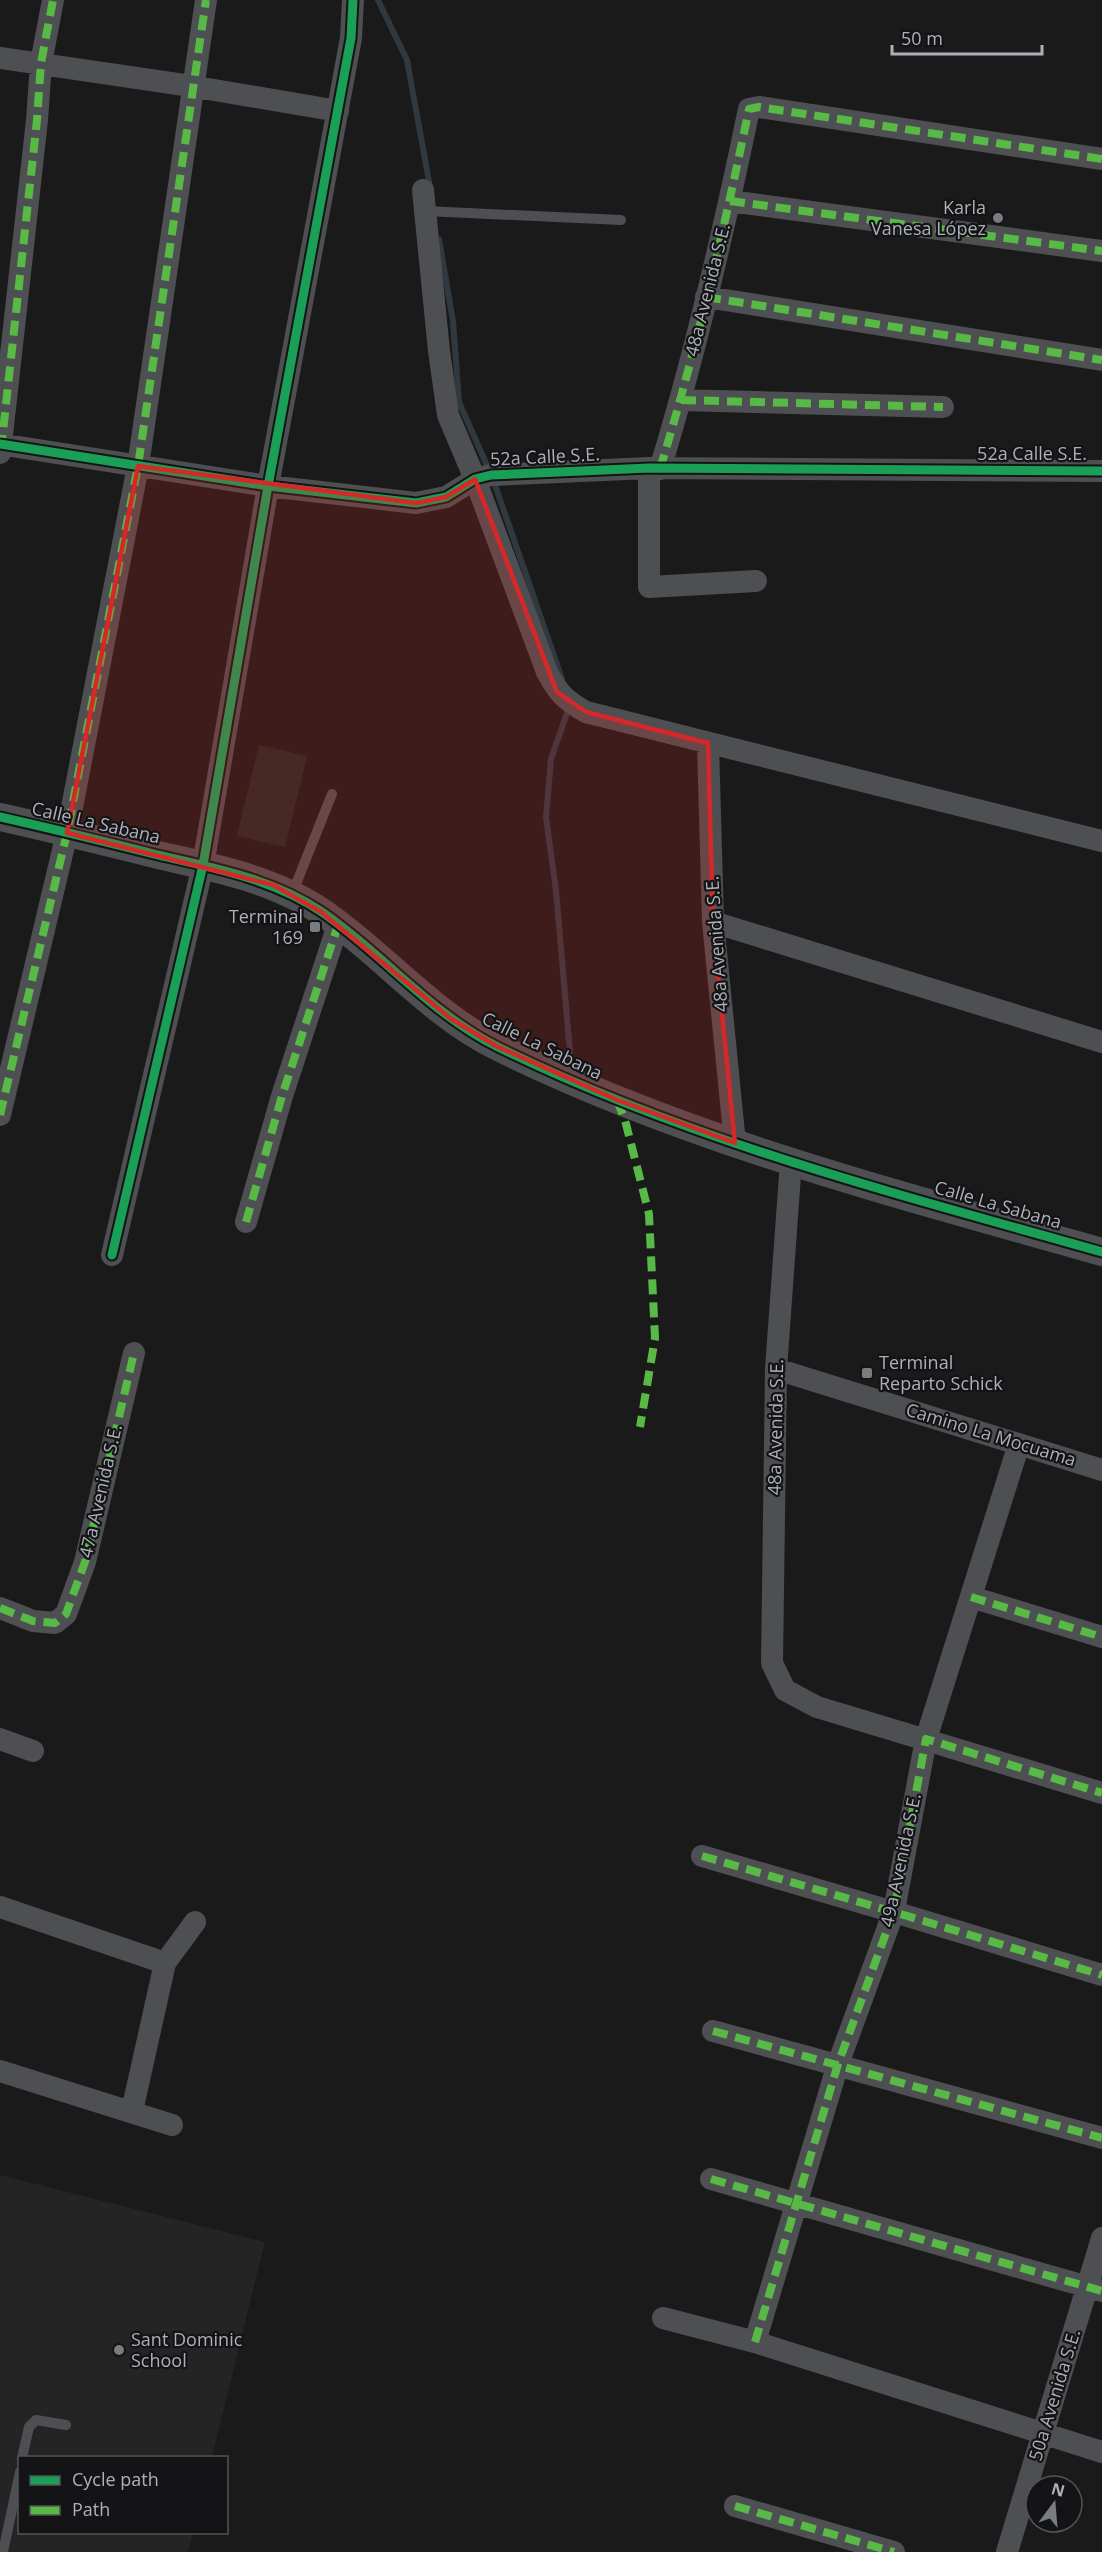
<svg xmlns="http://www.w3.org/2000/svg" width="1102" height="2552" font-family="'Open Sans',sans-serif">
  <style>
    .built { fill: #242425 }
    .green { fill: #242a24 }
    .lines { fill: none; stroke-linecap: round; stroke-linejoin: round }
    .stream { stroke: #30393f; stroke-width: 6 }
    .service { stroke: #4e4f52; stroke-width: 10 }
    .minor { stroke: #4e4f52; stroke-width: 22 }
    .tertiary { stroke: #4e4f52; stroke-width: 28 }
    .quiet { stroke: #58b947; stroke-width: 8; stroke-dasharray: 15 8; stroke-linecap: butt }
    .cycleway-casing { stroke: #141416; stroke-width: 13 }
    .cycleway { stroke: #1a9f57; stroke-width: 9 }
    .marked { fill: #d62828; fill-opacity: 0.2; stroke: #d62828; stroke-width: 4.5; stroke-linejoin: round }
    .poi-dot { fill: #797c81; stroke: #141416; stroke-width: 2 }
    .labels { text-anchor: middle; stroke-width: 4.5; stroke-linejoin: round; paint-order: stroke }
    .poi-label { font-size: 18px; fill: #acb1b9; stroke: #141416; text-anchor: end }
    .street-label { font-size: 18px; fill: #acb1b9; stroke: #141416 }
  </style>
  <rect width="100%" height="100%" fill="#1a1a1a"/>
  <path class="built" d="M0,2175l265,67 -53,215 -192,1v74l173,1 -5,19h-188z"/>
  <path class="green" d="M259,745l48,11 -22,91 -48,-11z"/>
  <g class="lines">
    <path class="stream" d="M378,0l29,60 23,127
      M439,239l14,82 6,81 30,68
      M493,479l69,200
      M568,710l-17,49 -5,58 10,74 15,173"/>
    <path class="service" d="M425,211l196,9
      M292,894l40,-100
      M22,2458l7,-31 7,-7 30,5
      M3,2552l17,-80"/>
    <path class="minor" d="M0,58l191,28 147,25
      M423,190l16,161 9,64 27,64 72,193c11,21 18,28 39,40l516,129
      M730,201l372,50
      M706,297l396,63
      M681,400l262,7
      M0,444l268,42 148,17 30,-6 29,-18 16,-4 158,-7 453,3
      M0,453l37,-333 4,-57 12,-63
      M649,468v119l107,-6
      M660,469c36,-118 64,-239 89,-360l10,-2 343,52
      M708,743l5,179 22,221
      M713,922l389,120
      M0,1115l67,-282 71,-367 68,-466
      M791,1161l-15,208 -4,294 13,27 32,17 285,86
      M246,1222l36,-126 56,-171
      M112,1255l91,-390 65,-379 83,-448 2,-38
      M776,1369l326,101
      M971,1597l131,40
      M0,1608l33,13 22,2 11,-9 19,-52 49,-209
      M0,1739l33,12
      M702,1856l202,59 198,60
      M0,1907l165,56
      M713,2031l389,107
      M0,2071l172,54
      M132,2111l33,-148 30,-41
      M711,2179l391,112
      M663,2318l92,24 347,110
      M755,2342l83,-278 56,-153 32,-172 93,-295
      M735,2506l159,46
      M1007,2552l95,-314"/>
    <path class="tertiary" d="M0,817c53,12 106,25 158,38 57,13 115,24 164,57 61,42 109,102 176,135 191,94 400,147 604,205"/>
    <path class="quiet" d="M730,201l372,50
      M706,297l396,63
      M681,400l262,7
      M1,450l36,-330 4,-57 12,-63
      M660,469c36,-118 64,-239 89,-360l10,-2 343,52
      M617,1100l8,20 24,94 6,124 -15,89
      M0,1115l67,-282 71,-367 68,-466
      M246,1222l36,-126 56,-171
      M971,1597l131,40
      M0,1608l33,13 22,2 11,-9 19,-52 49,-209
      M702,1856l202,59 198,60
      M713,2031l389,107
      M711,2179l391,112
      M755,2342l83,-278 56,-153 32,-172 176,54
      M735,2506l159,46"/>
    <defs>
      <path id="cycleway" d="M0,444l268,42 148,17 30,-6 29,-18 16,-4 158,-7 453,3
        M0,817c53,12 106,25 158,38 57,13 115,24 164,57 61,42 109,102 176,135 191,94 400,147 604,205
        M112,1255l91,-390 65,-379 83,-448 2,-38"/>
    </defs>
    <use href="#cycleway" class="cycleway-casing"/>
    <use href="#cycleway" class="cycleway"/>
  </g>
  <path class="marked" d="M138,466l278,37 30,-6 29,-18 82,213 29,20 122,31 5,179 22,221 -118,-43 -121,-54 -45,-27 -130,-107 -48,-27 -206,-52z"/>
  <g class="poi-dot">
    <circle cx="998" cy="218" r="6"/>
    <rect x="309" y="921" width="12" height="12" rx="3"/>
    <rect x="861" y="1367" width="12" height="12" rx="3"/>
    <circle cx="119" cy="2350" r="6"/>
  </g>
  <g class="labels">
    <g class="poi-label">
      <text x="986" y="214">Karla<tspan x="986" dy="21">Vanesa López</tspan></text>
      <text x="303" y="923">Terminal<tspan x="303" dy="21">169</tspan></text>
      <text x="879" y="1369" text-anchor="start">Terminal<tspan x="879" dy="21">Reparto Schick</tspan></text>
      <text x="131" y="2346" text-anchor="start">Sant Dominic<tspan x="131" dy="21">School</tspan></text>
    </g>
    <g class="street-label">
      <text transform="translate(708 290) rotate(-76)" y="6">48a Avenida S.E.</text>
      <text x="1032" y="460">52a Calle S.E.</text>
      <text transform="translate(545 457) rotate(-3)" y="6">52a Calle S.E.</text>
      <text transform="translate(96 823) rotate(13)" y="6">Calle La Sabana</text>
      <text transform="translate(717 944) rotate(-94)" y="6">48a Avenida S.E.</text>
      <text transform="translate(542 1046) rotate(26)" y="6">Calle La Sabana</text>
      <text transform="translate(998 1205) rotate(16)" y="6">Calle La Sabana</text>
      <text transform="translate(776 1427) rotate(-89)" y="6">48a Avenida S.E.</text>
      <text transform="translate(991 1435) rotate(17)" y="6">Camino La Mocuama</text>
      <text transform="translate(101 1491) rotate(-77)" y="6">47a Avenida S.E.</text>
      <text transform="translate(901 1860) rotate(-78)" y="6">49a Avenida S.E.</text>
      <text transform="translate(1055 2395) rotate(-73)" y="6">50a Avenida S.E.</text>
    </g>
  </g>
  <rect x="18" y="2456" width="210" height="78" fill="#141416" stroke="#515357" stroke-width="1.5"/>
  <rect x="30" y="2476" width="30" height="9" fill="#1a9f57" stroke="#515357" stroke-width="1.5"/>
  <text x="72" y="2486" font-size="18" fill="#acb1b9">Cycle path</text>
  <rect x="30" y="2506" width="30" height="9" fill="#58b947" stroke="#515357" stroke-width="1.5"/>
  <text x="72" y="2516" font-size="18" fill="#acb1b9">Path</text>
  <g transform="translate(1054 2504) rotate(16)"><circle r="28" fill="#141416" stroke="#515357" stroke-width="1.5"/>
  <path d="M0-4.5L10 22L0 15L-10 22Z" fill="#797c81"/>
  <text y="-9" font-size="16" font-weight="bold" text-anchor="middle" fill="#acb1b9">N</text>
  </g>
  <path d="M892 45v9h150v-9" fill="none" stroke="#acb1b9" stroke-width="3"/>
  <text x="901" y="45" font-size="18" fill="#acb1b9" stroke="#141416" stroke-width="4.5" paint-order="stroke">50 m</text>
</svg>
